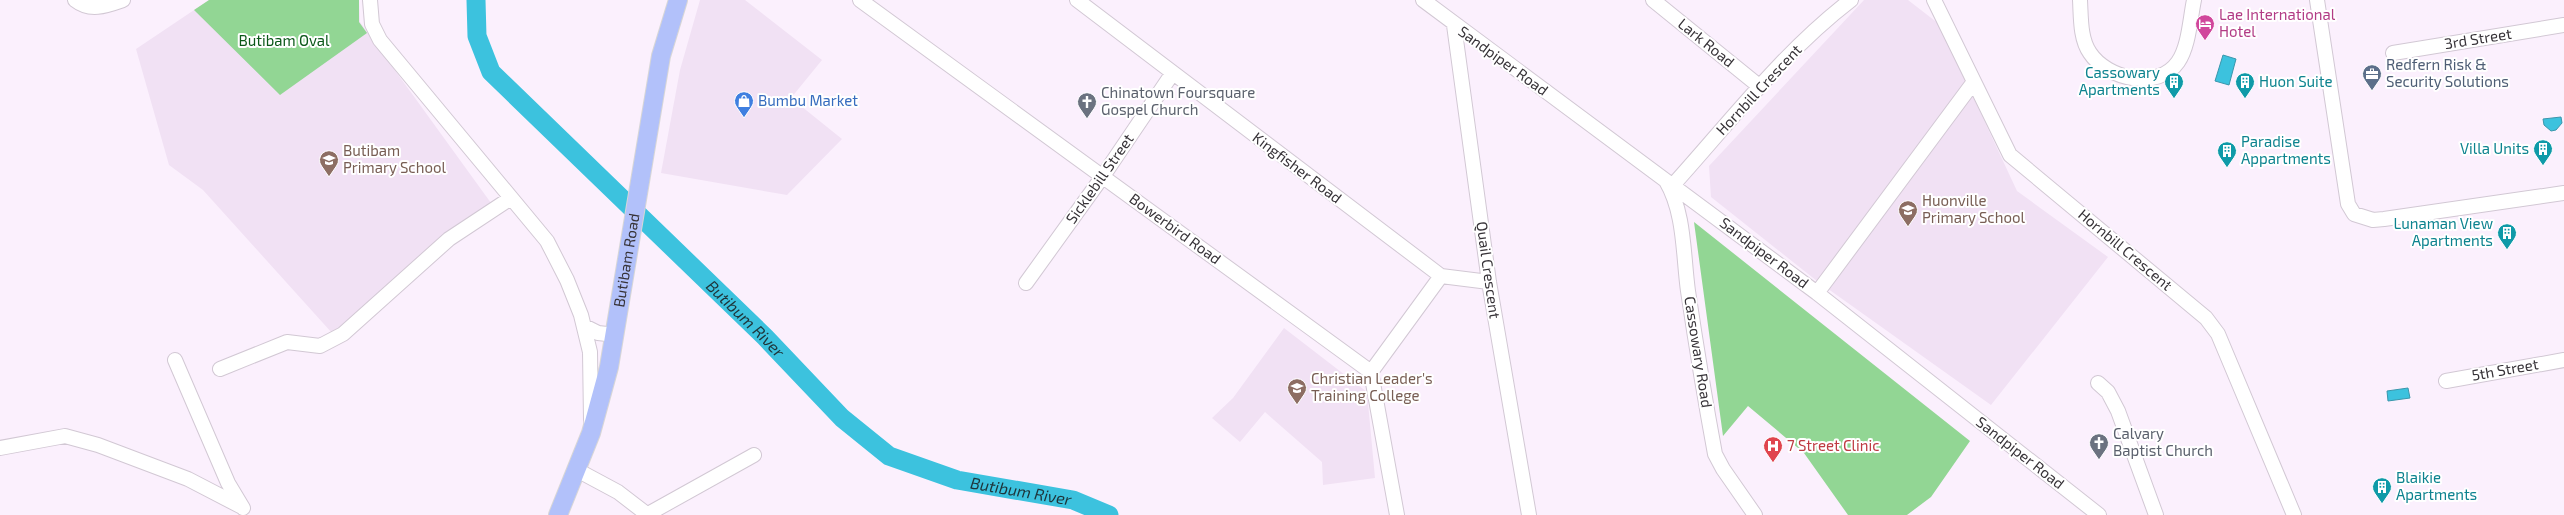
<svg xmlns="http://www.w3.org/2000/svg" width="2564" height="515" font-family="'Exo 2',sans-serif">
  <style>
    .built { fill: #f1e1f4 }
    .green { fill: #92d694 }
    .water { fill: #3cc2de; stroke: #3a97ac }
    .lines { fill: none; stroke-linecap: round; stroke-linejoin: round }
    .river { stroke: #3cc2de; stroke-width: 19 }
    .minor-casing { stroke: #d2c8d4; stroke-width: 16 }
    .major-casing { stroke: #d7d6d7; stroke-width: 20 }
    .minor { stroke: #fff; stroke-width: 14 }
    .major { stroke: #b2c1fa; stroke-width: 18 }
    .labels { text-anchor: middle; stroke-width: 4; stroke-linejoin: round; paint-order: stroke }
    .hotel-label { font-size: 15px; fill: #b23c85; stroke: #fff; text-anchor: start }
    .street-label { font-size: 15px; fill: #373338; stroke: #fff }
    .park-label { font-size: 15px; fill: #0b5819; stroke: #fff }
    .service-label { font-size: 15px; fill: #4e5e75; stroke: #fff; text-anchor: start }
    .culture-label { font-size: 15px; fill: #0d838f; stroke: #fff; text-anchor: end }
    .worship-label { font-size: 15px; fill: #5b616d; stroke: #fff; text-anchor: start }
    .shop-label { font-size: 15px; fill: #366cbe; stroke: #fff; text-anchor: start }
    .education-label { font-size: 15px; fill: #785e54; stroke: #fff; text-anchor: start }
    .health-label { font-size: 15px; fill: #be3a42; stroke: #fff; text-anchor: start }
    .water-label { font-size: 16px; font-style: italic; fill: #1e3439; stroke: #fff }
  </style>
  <rect width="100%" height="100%" fill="#fbf0fd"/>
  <path class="built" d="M209,0h150l1,22 131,181 -159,130 -129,-143 -34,-25 -33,-116z
    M700,0h45l77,60 -31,38 51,41 -55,56 -126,-22 19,-103z
    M1864,0h44l31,24 78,167 91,66 -117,148 -174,-124 -106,-84 -2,-31z
    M1284,328l83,64 8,86 -52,7 -1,-23 -57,-50 -25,30 -28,-24 21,-20z"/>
  <path class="green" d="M209,0h150v22l8,11 -87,62 -86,-85z
    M1694,222l276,219 -39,56 -24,18h-59l-44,-62 -56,-47 -25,30z"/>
  <path class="water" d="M2223,55l13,4 -7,26 -14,-4z
    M2561,117l1,6 -6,7 -5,1 -7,-6 -1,-6z
    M2408,388l2,10 -22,3 -1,-10z"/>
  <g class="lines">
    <path class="river" id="s1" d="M476,0l1,36 14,36 274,265 77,81 47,38 68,24 116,20 36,15"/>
    <defs>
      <path id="minor" d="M75,0c15,12 31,6 48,0
        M370,0l2,24 8,16 167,201 20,39 14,35 9,37 1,68
        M860,0l511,372 26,143
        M1077,0l364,276 48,6
        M1423,0l394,293 282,222
        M1653,0l106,86
        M1934,0l76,155 196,163 12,16 76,181
        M2080,0c1,17 0,39 10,53 17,26 68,38 88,9 11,-16 12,-43 16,-62
        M2317,0l31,204 6,10 19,6 11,-1 180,-26
        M1454,25l35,257 40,233
        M2393,53l171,-28
        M1666,181c19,32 17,74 22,110 8,54 17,109 27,163l8,15 32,46
        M1673,185c57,-63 110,-133 178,-185
        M1026,283l77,-107 69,-102
        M1817,293l156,-210
        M584,326l14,7 18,2
        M175,360l53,123 15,25
        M220,369l67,-27 33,4 23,-12 106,-95 62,-41
        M1371,372l70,-96
        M2446,381l118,-21
        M2098,383l10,9 10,19 38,104
        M0,448l65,-12 33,9 90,34 54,28
        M577,470l41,22 30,23
        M648,514l106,-59"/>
      <g id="major">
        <path id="s2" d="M558,515l33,-82 18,-66 52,-311 17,-56"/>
      </g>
    </defs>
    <use href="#minor" class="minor-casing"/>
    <use href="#major" class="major-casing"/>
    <use href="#minor" class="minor"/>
    <use href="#major" class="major"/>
  </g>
  <defs>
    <symbol id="hotel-pin" viewBox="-11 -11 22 30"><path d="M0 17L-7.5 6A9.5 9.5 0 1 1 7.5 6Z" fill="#d1479c" stroke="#fff"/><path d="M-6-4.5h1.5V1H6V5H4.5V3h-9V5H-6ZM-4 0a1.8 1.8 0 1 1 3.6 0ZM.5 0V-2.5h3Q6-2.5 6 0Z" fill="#fff"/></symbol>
    <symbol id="office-pin" viewBox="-11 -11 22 30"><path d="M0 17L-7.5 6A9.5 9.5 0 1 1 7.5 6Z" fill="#5c6f8a" stroke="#fff"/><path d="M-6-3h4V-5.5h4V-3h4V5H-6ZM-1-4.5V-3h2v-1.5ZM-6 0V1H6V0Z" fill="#fff"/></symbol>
    <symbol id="building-pin" viewBox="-11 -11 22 30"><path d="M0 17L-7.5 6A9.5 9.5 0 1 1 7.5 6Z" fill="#0f9aa8" stroke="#fff"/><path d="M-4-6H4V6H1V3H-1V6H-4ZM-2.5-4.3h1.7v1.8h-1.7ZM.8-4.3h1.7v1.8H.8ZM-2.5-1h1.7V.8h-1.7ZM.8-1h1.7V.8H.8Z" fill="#fff"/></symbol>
    <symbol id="shop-pin" viewBox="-11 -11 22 30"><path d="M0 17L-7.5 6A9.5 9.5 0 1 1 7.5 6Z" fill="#3f7fe0" stroke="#fff"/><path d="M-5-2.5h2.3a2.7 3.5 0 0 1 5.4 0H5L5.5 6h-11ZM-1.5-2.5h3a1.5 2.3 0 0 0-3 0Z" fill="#fff"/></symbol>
    <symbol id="church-pin" viewBox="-11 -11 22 30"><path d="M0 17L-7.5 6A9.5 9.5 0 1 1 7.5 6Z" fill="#6b7280" stroke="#fff"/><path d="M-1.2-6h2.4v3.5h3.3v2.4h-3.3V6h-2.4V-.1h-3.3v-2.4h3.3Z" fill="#fff"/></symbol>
    <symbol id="school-pin" viewBox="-11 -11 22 30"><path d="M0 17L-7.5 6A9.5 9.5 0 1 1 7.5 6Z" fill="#8d6e63" stroke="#fff"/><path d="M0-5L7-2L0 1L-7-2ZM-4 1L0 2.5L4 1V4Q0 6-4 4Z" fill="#fff"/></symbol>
    <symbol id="university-pin" viewBox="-11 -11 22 30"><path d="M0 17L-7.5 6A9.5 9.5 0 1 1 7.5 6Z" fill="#8d6e63" stroke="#fff"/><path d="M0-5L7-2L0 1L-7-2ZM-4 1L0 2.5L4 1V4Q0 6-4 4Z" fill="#fff"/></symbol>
    <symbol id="hospital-pin" viewBox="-11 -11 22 30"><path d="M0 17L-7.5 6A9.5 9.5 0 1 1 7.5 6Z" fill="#e0444e" stroke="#fff"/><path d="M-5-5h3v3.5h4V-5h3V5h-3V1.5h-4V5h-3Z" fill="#fff"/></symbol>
  </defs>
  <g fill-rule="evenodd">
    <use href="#hotel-pin" x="2194" y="13" width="22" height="30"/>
    <use href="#office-pin" x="2361" y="63" width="22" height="30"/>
    <use href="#building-pin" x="2163" y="71" width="22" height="30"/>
    <use href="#building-pin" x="2234" y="71" width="22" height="30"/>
    <use href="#shop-pin" x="733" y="90" width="22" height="30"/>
    <use href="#church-pin" x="1076" y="91" width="22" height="30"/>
    <use href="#building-pin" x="2532" y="138" width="22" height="30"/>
    <use href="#building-pin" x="2216" y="140" width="22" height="30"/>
    <use href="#school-pin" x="318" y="149" width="22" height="30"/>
    <use href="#school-pin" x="1897" y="199" width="22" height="30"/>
    <use href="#building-pin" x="2496" y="222" width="22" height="30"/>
    <use href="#university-pin" x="1286" y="377" width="22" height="30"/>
    <use href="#church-pin" x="2088" y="432" width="22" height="30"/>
    <use href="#hospital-pin" x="1762" y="435" width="22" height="30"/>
    <use href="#building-pin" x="2371" y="476" width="22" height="30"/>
  </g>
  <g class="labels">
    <g class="hotel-label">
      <text x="2219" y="20">Lae International<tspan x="2219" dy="17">Hotel</tspan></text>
    </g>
    <g class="street-label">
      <text transform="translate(2478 39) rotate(-9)" y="5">3rd Street</text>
      <text transform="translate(1706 43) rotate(39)" y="5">Lark Road</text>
      <text transform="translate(1503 61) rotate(36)" y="5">Sandpiper Road</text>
      <text transform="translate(1759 90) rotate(-47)" y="5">Hornbill Crescent</text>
      <text transform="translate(1297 168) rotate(37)" y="5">Kingfisher Road</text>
      <text transform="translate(1100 179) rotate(-55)" y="5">Sicklebill Street</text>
      <text transform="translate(1175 229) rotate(36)" y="5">Bowerbird Road</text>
      <text transform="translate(2125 250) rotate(40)" y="5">Hornbill Crescent</text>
      <text transform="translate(1764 253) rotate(37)" y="5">Sandpiper Road</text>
      <text dy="5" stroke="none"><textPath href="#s2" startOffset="265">Butibam Road</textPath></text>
      <text transform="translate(1488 270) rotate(82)" y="5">Quail Crescent</text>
      <text transform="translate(1698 352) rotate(81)" y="5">Cassowary Road</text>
      <text transform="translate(2505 370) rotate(-10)" y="5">5th Street</text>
      <text transform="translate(2020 453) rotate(38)" y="5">Sandpiper Road</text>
    </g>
    <g class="park-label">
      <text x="284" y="46">Butibam Oval</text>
    </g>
    <g class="service-label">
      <text x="2386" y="70">Redfern Risk &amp;<tspan x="2386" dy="17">Security Solutions</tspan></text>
    </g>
    <g class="culture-label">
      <text x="2160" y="78">Cassowary<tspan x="2160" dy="17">Apartments</tspan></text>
      <text x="2259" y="87" text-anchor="start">Huon Suite</text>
      <text x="2241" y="147" text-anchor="start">Paradise<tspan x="2241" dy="17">Appartments</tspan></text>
      <text x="2529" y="154">Villa Units</text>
      <text x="2493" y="229">Lunaman View<tspan x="2493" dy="17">Apartments</tspan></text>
      <text x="2396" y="483" text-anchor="start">Blaikie<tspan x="2396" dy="17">Apartments</tspan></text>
    </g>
    <g class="worship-label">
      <text x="1101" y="98">Chinatown Foursquare<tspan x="1101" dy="17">Gospel Church</tspan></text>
      <text x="2113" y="439">Calvary<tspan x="2113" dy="17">Baptist Church</tspan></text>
    </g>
    <g class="shop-label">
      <text x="758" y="106">Bumbu Market</text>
    </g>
    <g class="education-label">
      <text x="343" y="156">Butibam<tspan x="343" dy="17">Primary School</tspan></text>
      <text x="1922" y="206">Huonville<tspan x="1922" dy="17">Primary School</tspan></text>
      <text x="1311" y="384">Christian Leader's<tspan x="1311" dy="17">Training College</tspan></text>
    </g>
    <g class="health-label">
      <text x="1787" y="451">7 Street Clinic</text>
    </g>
    <g class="water-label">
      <text dy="6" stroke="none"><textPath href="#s1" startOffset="429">Butibum River</textPath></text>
      <text dy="6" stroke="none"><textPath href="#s1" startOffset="765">Butibum River</textPath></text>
    </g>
  </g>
</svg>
